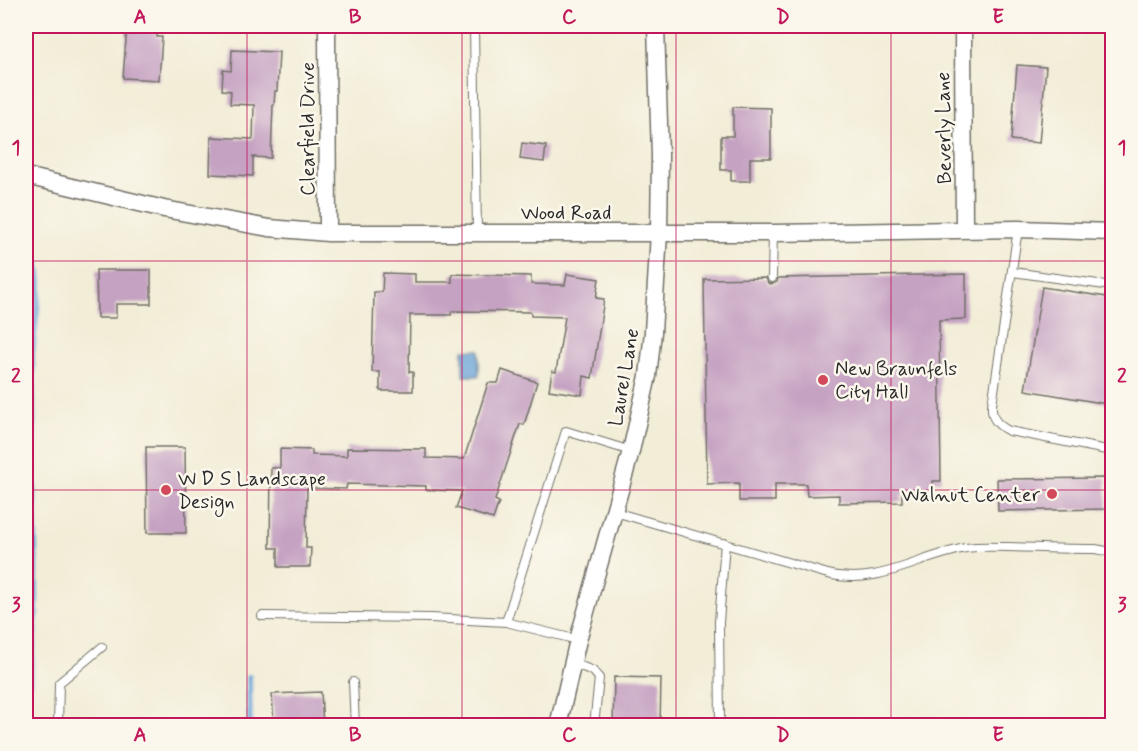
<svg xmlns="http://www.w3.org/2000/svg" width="1138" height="751" font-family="Mynerve,sans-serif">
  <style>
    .water { fill: #65a0d5; stroke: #486680; stroke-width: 1.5 }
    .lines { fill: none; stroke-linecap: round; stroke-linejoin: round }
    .stream { stroke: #65a0d5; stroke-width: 6 }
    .building { fill: #c5a1c2 }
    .service-casing { stroke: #716f67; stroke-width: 10 }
    .minor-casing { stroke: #716f67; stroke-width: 19 }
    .service { stroke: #fff; stroke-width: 8 }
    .minor { stroke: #fff; stroke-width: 16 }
    .grid { fill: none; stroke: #c2185b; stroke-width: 1.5; stroke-opacity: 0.55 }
    .poi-dot { fill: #d1495b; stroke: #fbf7ec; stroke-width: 2 }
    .labels { text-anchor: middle; stroke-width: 5; stroke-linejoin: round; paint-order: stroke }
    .street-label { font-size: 20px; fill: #2b2b2b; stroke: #fbf7ec }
    .poi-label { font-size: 20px; fill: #2b2b2b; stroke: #fbf7ec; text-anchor: start }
    .neatline { fill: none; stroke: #c2185b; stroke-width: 2 }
    .grid-label { font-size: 20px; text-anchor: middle; font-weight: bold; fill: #c2185b }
  </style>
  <rect width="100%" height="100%" fill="#fbf7ec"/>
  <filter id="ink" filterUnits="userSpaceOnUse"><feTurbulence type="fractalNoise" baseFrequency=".0167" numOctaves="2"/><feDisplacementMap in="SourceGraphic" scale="12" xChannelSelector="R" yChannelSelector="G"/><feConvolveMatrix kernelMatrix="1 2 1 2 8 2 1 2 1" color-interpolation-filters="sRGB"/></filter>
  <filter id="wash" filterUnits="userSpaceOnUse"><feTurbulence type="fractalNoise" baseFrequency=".008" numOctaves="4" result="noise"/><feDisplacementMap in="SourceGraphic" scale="24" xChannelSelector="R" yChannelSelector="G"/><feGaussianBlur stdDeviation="1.35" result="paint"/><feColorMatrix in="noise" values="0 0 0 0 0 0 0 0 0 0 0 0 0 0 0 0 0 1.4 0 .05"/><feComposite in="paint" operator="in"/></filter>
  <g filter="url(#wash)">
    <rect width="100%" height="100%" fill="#f2edd7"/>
    <path class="water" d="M463,350h16v26h-16z"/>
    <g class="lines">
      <path class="stream" d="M26,247l12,18 2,18 -8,71 4,256 -5,56
        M26,654l5,12 -5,41
        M249,677l1,49"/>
    </g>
    <g id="blocks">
      <path class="building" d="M127,26h30v11h5l-3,43 -36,-2z
        M232,50l47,2 -2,39h-2l-1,14h-1l-2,53 -18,-1v19l-43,-2 1,-37 42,2 1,-34 -24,-1 1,-13 -9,-1 1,-20 8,1z
        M1017,65l29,2 -7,76 -28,-3z
        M733,107l38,1v50h-21v23h-19v-11h-10v-34h12z
        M522,143l24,3 -2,16 -24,-3z
        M96,270h55v34h-35v14h-19z
        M383,273l32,1v8h37v-8l79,2v8l34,1 2,-11 32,5 -3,19 8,1 -12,79 -8,-2 -2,19 -33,-5 3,-19 4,1 9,-55 -34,-1v-4l-79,-1 -1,4h-41l-1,57h4v19h-33v-19h-8l2,-80h8z
        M966,274v45l-27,1 2,161h-8v12l-31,1v8l-63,1v-8l-32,1 -1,-12h-31v17h-36v-18l-32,1 -3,-205 62,-1 2,5 4,1 5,-2 1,-4z
        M1042,287l71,11v107l-88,-15z
        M502,370l35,12 -13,43 -4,-1 -25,76 4,2 -6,17 -37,-11 6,-17 -36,-1v-4l-79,-2 -1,5 -39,-1 -1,60h5l-1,19h-32v-19h-8l1,-80h9v-19l32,1v5l35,1v-8l79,1v9l38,1 24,-76h10z
        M146,447h39l1,86h-39z
        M1106,478l1,31 -109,2 -1,-32z
        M614,677l47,1 -1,48h-47z
        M321,692l2,34h-49l-2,-32z"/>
    </g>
  </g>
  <g filter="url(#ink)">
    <use href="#blocks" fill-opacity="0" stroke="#716f67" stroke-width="1.5"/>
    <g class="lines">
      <defs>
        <path id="service" d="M474,26l3,207
          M1018,229l-26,176c-1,13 5,20 17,26l103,20
          M1013,272l99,14
          M772,278l1,-45
          M615,512l213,62c48,13 92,-18 138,-26 14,-2 28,-1 42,-1 29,1 58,2 87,2l17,3
          M262,616l169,2 75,4 72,18
          M506,622l60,-191 65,20
          M573,663l20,8 6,7 -5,48
          M353,682l2,44
          M58,726l1,-43 43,-36
          M720,726l-1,-104 6,-79"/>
        <path id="minor" d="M327,26l1,207
          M963,26l1,204
          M26,176l138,33 105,19 59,5h445l245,-4 94,3
          M558,726l20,-86 53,-189 17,-75 5,-44 6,-99 1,-77 -4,-130"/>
      </defs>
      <use href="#service" class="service-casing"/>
      <use href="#minor" class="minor-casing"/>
      <use href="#service" class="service"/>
      <use href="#minor" class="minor"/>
    </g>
  </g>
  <path class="grid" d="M247,26v700M462,26v700M676,26v700M891,26v700M26,261h1086M26,490h1086"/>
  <g class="poi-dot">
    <circle cx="823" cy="380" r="6"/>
    <circle cx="166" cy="490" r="6"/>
    <circle cx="1052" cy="494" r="6"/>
  </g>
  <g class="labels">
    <g class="street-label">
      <text transform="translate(943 128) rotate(-91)" y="7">Beverly Lane</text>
      <text transform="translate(307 129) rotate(-90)" y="7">Clearfield Drive</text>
      <text x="566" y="219">Wood Road</text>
      <text transform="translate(623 377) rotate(-80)" y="7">Laurel Lane</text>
    </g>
    <g class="poi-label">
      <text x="835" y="375">New Braunfels<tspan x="835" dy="23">City Hall</tspan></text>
      <text x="178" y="485">W D S Landscape<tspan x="178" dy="23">Design</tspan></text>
      <text x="1040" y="501" text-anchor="end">Walnut Center</text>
    </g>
  </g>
  <rect width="1138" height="751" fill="none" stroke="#fbf7ec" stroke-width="66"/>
  <rect x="33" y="33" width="1072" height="685" class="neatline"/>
  <g class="grid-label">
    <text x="140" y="23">A</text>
    <text x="355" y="23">B</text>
    <text x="569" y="23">C</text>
    <text x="783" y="23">D</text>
    <text x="998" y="23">E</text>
    <text x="16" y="154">1</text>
    <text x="1122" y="154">1</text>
    <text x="16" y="382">2</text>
    <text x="1122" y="382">2</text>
    <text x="16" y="611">3</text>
    <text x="1122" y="611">3</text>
    <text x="140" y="741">A</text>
    <text x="355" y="741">B</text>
    <text x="569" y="741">C</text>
    <text x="783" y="741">D</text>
    <text x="998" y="741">E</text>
  </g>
</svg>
